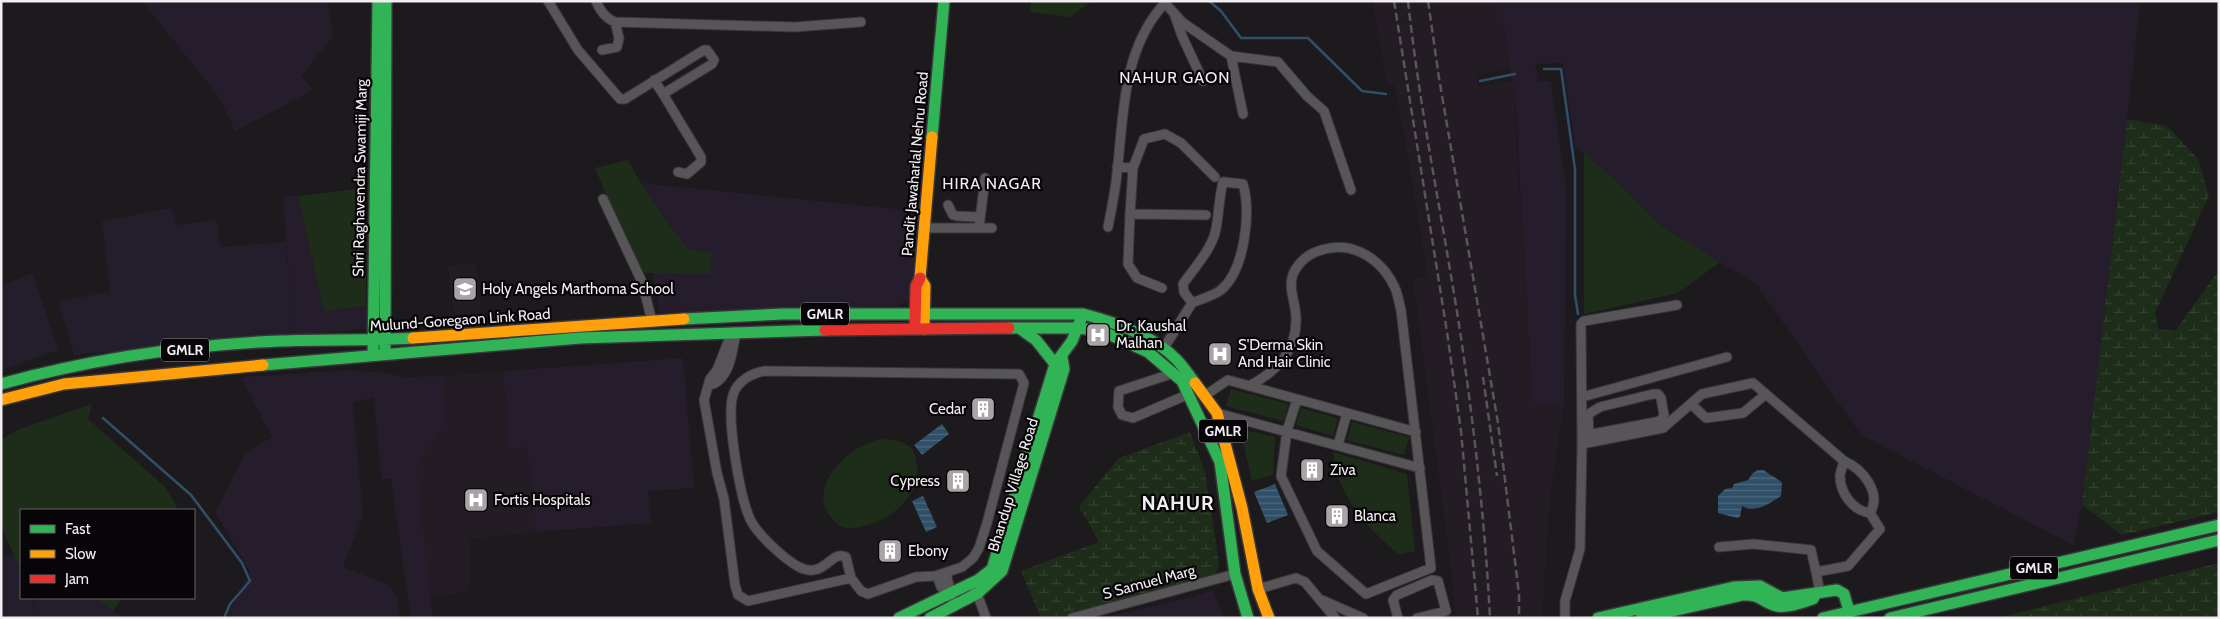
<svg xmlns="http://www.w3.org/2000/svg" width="2220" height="619" font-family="Cabin,sans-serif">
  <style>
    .commercial { fill: #231e2c }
    .industrial { fill: #251d2b }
    .built { fill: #241c25 }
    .green { fill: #1e2d1a }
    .wetland { fill: url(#wetland-marsh) }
    .water { fill: url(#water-rules) }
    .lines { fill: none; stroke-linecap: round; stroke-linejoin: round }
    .stream { stroke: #305069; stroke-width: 2.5 }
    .street-casing { stroke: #393739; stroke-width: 11 }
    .fast-casing { stroke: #393739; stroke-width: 14 }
    .slow-casing { stroke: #393739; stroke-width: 14 }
    .jam-casing { stroke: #393739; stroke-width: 14 }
    .street { stroke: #575558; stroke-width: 9 }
    .fast { stroke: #30b455; stroke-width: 11 }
    .slow { stroke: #ff9f0a; stroke-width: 11 }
    .jam { stroke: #e5322d; stroke-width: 11 }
    .rail { stroke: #595659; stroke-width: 2.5; stroke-dasharray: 8 4; stroke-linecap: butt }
    .labels { text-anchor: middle; stroke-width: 4.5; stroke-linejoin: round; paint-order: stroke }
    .shield { fill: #070507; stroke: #aba7ab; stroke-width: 1 }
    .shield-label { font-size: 14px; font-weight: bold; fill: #f1edf1 }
    .street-label { font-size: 15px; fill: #f1edf1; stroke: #070507 }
    .poi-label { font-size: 15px; fill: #f1edf1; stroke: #070507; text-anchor: start }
    .neighbourhood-label { font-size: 16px; letter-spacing: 1px; fill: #f1edf1; stroke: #070507 }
    .district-label { font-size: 20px; font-weight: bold; letter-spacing: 1px; fill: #f1edf1; stroke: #070507 }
  </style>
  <defs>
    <pattern id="wetland-marsh" width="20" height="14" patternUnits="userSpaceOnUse" patternTransform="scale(1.25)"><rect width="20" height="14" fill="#1e2d1a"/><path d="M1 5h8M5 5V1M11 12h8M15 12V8" fill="none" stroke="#344230"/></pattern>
    <pattern id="water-rules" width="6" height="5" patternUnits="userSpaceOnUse" patternTransform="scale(1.25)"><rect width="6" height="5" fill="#305069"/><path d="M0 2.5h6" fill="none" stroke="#4e6a7f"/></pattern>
  </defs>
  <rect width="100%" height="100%" fill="#1d1a1d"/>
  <path class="commercial" d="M171,208l5,17 41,-5 3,27 66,-5 7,93 -219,20 -16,-54 52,-9 -8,-71z
    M32,273l27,77 -58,20v-84z
    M14,554l7,17v27h12l3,20h-35v-59z"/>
  <path class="industrial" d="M142,1h185l6,35 -32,40 13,14 -79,41 -16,-34z
    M1500,1h635l5,5 -58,499 -9,40 -212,-110 -104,-150 -97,-60 -46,-46 -39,-33 -12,-83 -28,1 3,17h13l15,108 -2,215 -32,1 -16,-297z
    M640,183l276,28 -3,85 -15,10 -238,6 -8,-40 58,2 2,-20 -22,-4 -24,-28z
    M283,196h15l26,115 42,-5 1,23 -74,6z
    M683,358l11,130 -46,3 3,32 -116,9 -8,-85 -19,2 -5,-78z
    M350,370l35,3 20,4 38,-1 3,46 -29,46 16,150h-22l-20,-139h-10l-7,-82 -21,6 10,113 -20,51 47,18 7,12 3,21h-175l25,-46 -35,-60 30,-58 27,-17 -31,-60z
    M1213,590l11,28 -118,-1 86,-20z
    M42,598h52l31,20h-89l-2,-18z"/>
  <path class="built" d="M1373,1h127l10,68 -33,6 1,12 35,-6 19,323h32l-14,92 -8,122h-86l-5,-51 -38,-288 15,-1 -23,-141 -11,-52 -7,-1z
    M476,263l5,49 -26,3 -7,-49z
    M503,371l5,77 19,-1 8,85 -65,7 -1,52 -39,6 -13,-129 29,-46 -3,-46z"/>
  <path class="green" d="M1031,1h61l-22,16 -39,-5z
    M1584,153l30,26 46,46 60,37 -42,31 -94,21z
    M628,160c17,33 38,62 62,90l22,3 -2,21 -65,-1 -7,-3 -43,-102z
    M366,188v118l-42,5 -26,-115z
    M1231,389l57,15 -4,17 -58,-15z
    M92,404l-4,15 77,68 12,20 -1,3h-155v61l-20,-45v-86l16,-10z
    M1301,408l37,10 -5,18 -37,-11z
    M1352,422l57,15 -5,18 -57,-15z
    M1240,429l35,8 -2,38 -21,6z
    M880,439c9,1 22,1 29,7 7,5 7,13 8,20 4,36 -38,62 -69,62 -8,0 -13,-6 -18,-12 -20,-25 9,-59 32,-70 6,-3 12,-5 18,-7z
    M1333,452l74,22 8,77 -16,3c-33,-26 -62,-59 -66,-102z
    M94,598h28l-9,13z"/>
  <path class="wetland" d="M2127,119l40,7 31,33 11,37 -54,117 3,16 17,2 44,-61v242l-97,23 -40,-30z
    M1190,432l15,40 14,91 -3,11 -134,37 -15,7h-26l-20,-47 78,-29 -20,-36 40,-48z
    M2219,563v55h-222z"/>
  <path class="water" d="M942,424l7,10 -27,21 -8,-10z
    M1758,470h6c6,6 13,7 18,13l-1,13c-11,7 -26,18 -39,10l-2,11 -3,1 -19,-5v-17l7,-7 7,-1 2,-4 14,-4 5,-7z
    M1275,484l13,31 -21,8 -13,-31z
    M923,496l14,31 -11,5 -14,-31z"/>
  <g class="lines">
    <path class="stream" d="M1209,1l12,10 20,27h67l54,53 24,3
      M1544,69h17l14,100v126l3,19
      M1480,81l35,-7
      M103,418l88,77 51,68 8,18 -20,23 -6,14"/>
    <defs>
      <path id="street" d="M548,1l30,49 42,49h5l79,-49h3l7,10 -2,4 -49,30 -9,-14
        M596,1c4,10 9,17 19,21l180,5 66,-5
        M1165,3l17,19 49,34 47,6 29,34 17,15 27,79
        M1175,16l7,20 21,45
        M602,50l15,-3 2,-9 -4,-16
        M1231,56l12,58
        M663,94l38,63v5l-14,12 -9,-2
        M1117,167l16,1 11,-29 21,-5 16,9 34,34
        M1133,168l-3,46 76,1
        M603,199l39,83 10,39
        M948,205l5,10 4,1 23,1
        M1130,214l-2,50 9,14 25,10
        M1108,227c3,-15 6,-30 8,-45 8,-61 4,-131 49,-179l-1,-2
        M924,228h68
        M979,228l6,-50
        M732,332l-15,38 -7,9 -6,21 13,73 7,26 11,86 3,10 10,6 103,-23 10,13 7,3 48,-17 19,-1 27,-9 11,-9 6,-10 8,-25 37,-140 -5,-9h-5l-249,-3c-13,2 -28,10 -32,24 -7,23 7,102 17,124 7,15 34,40 49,48 26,13 32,-18 47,-10l5,21
        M1164,348l28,-45 -8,-11 -1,-8c12,-17 29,-35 33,-55 3,-16 3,-31 7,-47l20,2c8,28 2,86 -22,106 -8,6 -20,9 -29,13
        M1174,373l-55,18 -1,16 4,8 11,3 56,-24
        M710,385c20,-5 23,-36 26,-53
        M1249,386c27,-14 48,-34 47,-68 0,-16 -10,-32 -1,-48 7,-12 17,-18 30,-21 30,-8 58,12 70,39 3,7 4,15 6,22l30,258 -65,26 -49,-43 -36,-75 6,-45 10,-32
        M1204,396l24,-16 188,52
        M1582,397l145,-40
        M1691,404l15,14 37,-5 23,-19
        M1217,413l203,55
        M1588,414l1,21
        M1582,418l18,-11 53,-13h5l3,4 3,17 -3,5 -5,2 -74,14
        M1582,444l81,-16 39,-34 51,-11 91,78c19,8 38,32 26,52
        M1338,445l9,-32
        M1719,547l34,-3 58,6 5,22
        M947,577l7,30
        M939,581l2,6 8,7
        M975,588l11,30
        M1258,589l38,-11 9,4 30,36
        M1820,593l-4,-21 32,-6 32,-37 -10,-16c-16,-2 -30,-19 -30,-37 0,-4 3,-10 4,-15
        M1322,600l41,18
        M1072,618l163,-44
        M1398,618l-5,-18 4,-5 35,-15 6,1 8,30 -29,7
        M1565,618v-17l15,-52 2,-105 -1,-120 3,-3 93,-16"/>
      <path id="fast" d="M932,137l12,-136
        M684,319l99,-5h300c31,8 70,21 93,45 7,7 13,16 19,24
        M1009,328h71l24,4 44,20 34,29 38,81 15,112 13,44
        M1019,328l17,12 19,24
        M385,349l1,-348
        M373,355l5,-354
        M263,365l317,-27 245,-8
        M1,384c90,-25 186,-39 279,-43 44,-2 89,0 133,-3
        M899,618l79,-38 14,-11 63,-205 17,-23 11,-27
        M930,618l48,-25 24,-22 62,-202 -2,-12
        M1598,618l136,-31 26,-1 22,12 55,-8 7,4 5,17
        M1641,618l102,-23c19,-1 19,8 34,11 12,2 25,-4 36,-7l3,-5
        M1823,618l396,-93
        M1890,618l329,-78"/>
      <path id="slow" d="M924,329l1,-43 -5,-8 12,-141
        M413,338l271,-19
        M1195,383l22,30 25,95 16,81 11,29
        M1,400l63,-16 199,-19"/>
      <path id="jam" d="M915,323l1,-37 4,-8
        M825,330l184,-2"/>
    </defs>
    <use href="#street" class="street-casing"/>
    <use href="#fast" class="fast-casing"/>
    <use href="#slow" class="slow-casing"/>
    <use href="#jam" class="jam-casing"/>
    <use href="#street" class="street"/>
    <use href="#fast" class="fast"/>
    <use href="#slow" class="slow"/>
    <use href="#jam" class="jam"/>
    <path class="rail" d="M1394,1l53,331 14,99 17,187
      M1408,1c12,111 35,220 52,330 14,95 25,191 30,287
      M1428,1l11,77 59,345 21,171v24
      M1483,377l14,99"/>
  </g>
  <defs>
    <symbol id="school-square" viewBox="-11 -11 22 22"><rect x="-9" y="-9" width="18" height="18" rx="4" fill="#a7a3a7" stroke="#070507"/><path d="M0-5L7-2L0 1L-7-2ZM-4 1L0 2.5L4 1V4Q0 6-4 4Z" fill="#fff"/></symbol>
    <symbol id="hospital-square" viewBox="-11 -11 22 22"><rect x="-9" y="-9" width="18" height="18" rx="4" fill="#a7a3a7" stroke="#070507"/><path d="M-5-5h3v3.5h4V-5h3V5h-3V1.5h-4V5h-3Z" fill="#fff"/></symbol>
    <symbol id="building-square" viewBox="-11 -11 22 22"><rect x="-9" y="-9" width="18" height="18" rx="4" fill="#a7a3a7" stroke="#070507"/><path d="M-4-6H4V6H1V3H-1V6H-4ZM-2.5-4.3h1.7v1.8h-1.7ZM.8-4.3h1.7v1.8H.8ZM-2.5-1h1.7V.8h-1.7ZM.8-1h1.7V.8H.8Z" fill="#fff"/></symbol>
  </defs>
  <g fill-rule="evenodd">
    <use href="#school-square" x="451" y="275" width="28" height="28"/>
    <use href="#hospital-square" x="1084" y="321" width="28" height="28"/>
    <use href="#hospital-square" x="1206" y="340" width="28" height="28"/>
    <use href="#building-square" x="969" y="395" width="28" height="28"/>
    <use href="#building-square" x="1298" y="456" width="28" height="28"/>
    <use href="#building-square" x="944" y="467" width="28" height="28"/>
    <use href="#hospital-square" x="462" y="486" width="28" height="28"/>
    <use href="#building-square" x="1323" y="502" width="28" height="28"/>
    <use href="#building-square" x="876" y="537" width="28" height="28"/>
  </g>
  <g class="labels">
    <g class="shield">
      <rect x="801" y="302.5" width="48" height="23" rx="4"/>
      <rect x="161" y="338.5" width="48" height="23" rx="4"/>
      <rect x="1199" y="419.5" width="48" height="23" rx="4"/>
      <rect x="2010" y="556.5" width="48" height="23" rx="4"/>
    </g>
    <g class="shield-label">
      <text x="825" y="319">GMLR</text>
      <text x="185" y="355">GMLR</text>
      <text x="1223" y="436">GMLR</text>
      <text x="2034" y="573">GMLR</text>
    </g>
    <g class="street-label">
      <text transform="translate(915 164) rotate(-85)" y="5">Pandit Jawaharlal Nehru Road</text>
      <text transform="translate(360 178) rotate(-89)" y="5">Shri Raghavendra Swamiji Marg</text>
      <text transform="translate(460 320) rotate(-4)" y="5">Mulund-Goregaon Link Road</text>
      <text transform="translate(1013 485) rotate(-73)" y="5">Bhandup Village Road</text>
      <text transform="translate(1149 582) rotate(-15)" y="5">S Samuel Marg</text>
    </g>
    <g class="poi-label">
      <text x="482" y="294">Holy Angels Marthoma School</text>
      <text x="1116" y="331">Dr. Kaushal<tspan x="1116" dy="17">Malhan</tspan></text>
      <text x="1238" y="350">S'Derma Skin<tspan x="1238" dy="17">And Hair Clinic</tspan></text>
      <text x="966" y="414" text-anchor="end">Cedar</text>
      <text x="1330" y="475">Ziva</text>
      <text x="940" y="486" text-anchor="end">Cypress</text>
      <text x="494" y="505">Fortis Hospitals</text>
      <text x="1354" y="521">Blanca</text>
      <text x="908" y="556">Ebony</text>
    </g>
    <g class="neighbourhood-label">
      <text x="1175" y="83">NAHUR GAON</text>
      <text x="992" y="189">HIRA NAGAR</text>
    </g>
    <g class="district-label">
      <text x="1178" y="510">NAHUR</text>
    </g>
  </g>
  <rect width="2220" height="619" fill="none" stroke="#f1edf1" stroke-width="5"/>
  <rect x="20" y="509" width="175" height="90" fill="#070507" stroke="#656265"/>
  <rect x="30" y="525" width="25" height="8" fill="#30b455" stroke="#656265"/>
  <text x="65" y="534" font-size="15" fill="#f1edf1">Fast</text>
  <rect x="30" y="550" width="25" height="8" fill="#ff9f0a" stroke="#656265"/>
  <text x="65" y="559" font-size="15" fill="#f1edf1">Slow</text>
  <rect x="30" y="575" width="25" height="8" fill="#e5322d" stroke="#656265"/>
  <text x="65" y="584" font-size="15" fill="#f1edf1">Jam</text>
</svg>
